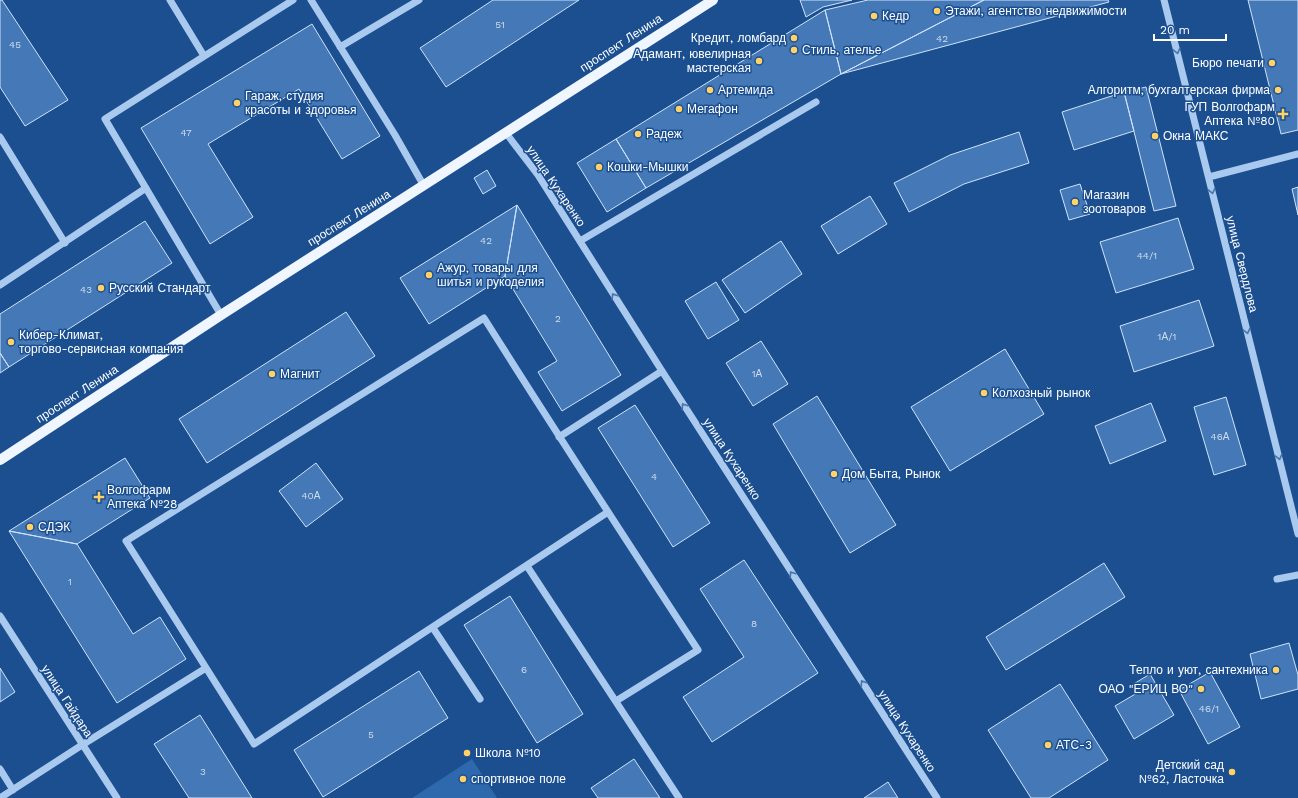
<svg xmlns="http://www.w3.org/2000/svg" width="1298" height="798" font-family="'Work Sans',sans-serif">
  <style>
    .green { fill: #2e69ad }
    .building { fill: #4478b7; stroke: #cfe3fa }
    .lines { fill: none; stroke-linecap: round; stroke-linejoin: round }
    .minor { stroke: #a9c9ee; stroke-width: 7 }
    .major { stroke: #f0f6ff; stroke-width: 10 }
    .oneway { stroke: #4674ac }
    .poi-dot { fill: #ffd166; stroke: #1b4f8f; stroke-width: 1.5 }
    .labels { text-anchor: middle; stroke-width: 3; stroke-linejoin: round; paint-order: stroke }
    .number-label { font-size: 10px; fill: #d0dded }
    .poi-label { font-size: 12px; fill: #fff; stroke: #1b4f8f; text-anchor: start }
    .street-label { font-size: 12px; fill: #fff; stroke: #1b4f8f }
  </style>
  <rect width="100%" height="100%" fill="#1b4f8f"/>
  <path class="green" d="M472,759l25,39h-85z"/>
  <path class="building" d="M0,0h2l66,100 -43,26 -25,-39z
    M493,0h86l-133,87 -26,-39z
    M800,0h52l-29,7 -17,10z
    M868,0h116l-143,74 -16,-64z
    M984,0h124l1,2 -268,72z
    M1248,0h50v130l-17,4z
    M825,10l16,64 -195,114 -30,-49z
    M312,24l68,112 -38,23 -43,-70 -91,55 45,73 -43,27 -69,-116z
    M1146,87l30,119 -22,5 -30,-119z
    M1124,92l10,39 -60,19 -12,-38z
    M1019,132l10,31 -65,21 -55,28 -15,-29 56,-28z
    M616,139l30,49 -39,24 -30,-49z
    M487,170l9,16 -13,8 -9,-16z
    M1080,184l10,30 -21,6 -9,-30z
    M1298,187v28l-6,-26z
    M870,196l17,28 -49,30 -17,-28z
    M517,205l-12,71 -76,48 -29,-46z
    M517,205l104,170 -59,36 -24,-39 19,-11 -52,-85z
    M1178,218l16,51 -78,24 -16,-51z
    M145,221l27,42 -163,104 -9,-14v-39z
    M781,241l21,33 -57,39 -23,-33z
    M716,282l23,38 -31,19 -23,-38z
    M1199,300l15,46 -80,26 -14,-46z
    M346,312l29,44 -168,107 -28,-44z
    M761,341l27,43 -35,22 -27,-43z
    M1005,349l39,65 -94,57 -39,-64z
    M0,353l9,14 -9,6z
    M817,396l79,129 -46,28 -77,-129z
    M1226,397l20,68 -32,10 -20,-68z
    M1151,403l15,38 -56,23 -15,-38z
    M635,405l75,118 -37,24 -75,-119z
    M125,458l25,40 -73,46 -68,-13z
    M316,463l27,36 -37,28 -27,-36z
    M9,531l68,13 56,90 27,-17 26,42 -69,44z
    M744,560l74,113 -106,69 -29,-45 61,-40 -44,-68z
    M1104,563l21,34 -119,73 -20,-33z
    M510,596l73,118 -46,29 -73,-118z
    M1289,643l9,32v14l-37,10 -11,-45z
    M0,668l15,24 -15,10z
    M419,671l29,47 -125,79 -29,-47z
    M1210,672l30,55 -32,17 -29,-54z
    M1150,674l24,41 -40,24 -19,-33 22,-13 -5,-8z
    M1060,684l48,76 -59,38h-18l-43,-68z
    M200,715l52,83h-63l-35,-54z
    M634,759l26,39h-62l-7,-10z
    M888,782l10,16h-34z"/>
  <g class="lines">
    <path class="minor" d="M170,0l34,56
      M311,0l84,135 29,51
      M1164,0l134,534
      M340,47l79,-47
      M506,133l32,42 124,196 275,427
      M0,137l65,106
      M1209,177l89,-23
      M580,241l236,-139
      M0,285l146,-97
      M221,315l-116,-196 188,-119
      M559,437l103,-66
      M608,512l-354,232 -128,-203 358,-223c70,111 142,222 214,332l-82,51
      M527,566l152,232
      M1277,579l21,-4
      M0,616l117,182
      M433,628l47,71
      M0,769l13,21
      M0,798l82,-53 124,-77"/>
    <path class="major" d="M0,460l221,-145 492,-315"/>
  </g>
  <defs><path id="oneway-chevron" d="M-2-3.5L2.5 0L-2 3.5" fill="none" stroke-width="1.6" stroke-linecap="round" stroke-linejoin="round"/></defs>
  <g class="oneway">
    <use href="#oneway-chevron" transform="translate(1177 51) rotate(76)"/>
    <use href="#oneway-chevron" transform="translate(1212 191) rotate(76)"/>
    <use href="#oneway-chevron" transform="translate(614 296) rotate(-122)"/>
    <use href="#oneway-chevron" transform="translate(1247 331) rotate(76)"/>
    <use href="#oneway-chevron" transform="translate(684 406) rotate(-123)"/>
    <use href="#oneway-chevron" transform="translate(1279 457) rotate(76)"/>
    <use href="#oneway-chevron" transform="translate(792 574) rotate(-123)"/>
    <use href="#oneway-chevron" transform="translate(863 683) rotate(-123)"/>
  </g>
  <g class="poi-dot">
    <circle cx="937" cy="11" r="4"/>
    <circle cx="874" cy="16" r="4"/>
    <circle cx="794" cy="38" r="4"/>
    <circle cx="794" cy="50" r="4"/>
    <circle cx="759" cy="61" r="4"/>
    <circle cx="1272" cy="63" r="4"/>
    <circle cx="710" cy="90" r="4"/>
    <circle cx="1278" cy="90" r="4"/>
    <circle cx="237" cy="103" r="4"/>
    <circle cx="679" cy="109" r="4"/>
    <path d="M1281 108h4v4h4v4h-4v4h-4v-4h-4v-4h4z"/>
    <circle cx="638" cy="134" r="4"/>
    <circle cx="1155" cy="136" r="4"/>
    <circle cx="599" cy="167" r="4"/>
    <circle cx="1075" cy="202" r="4"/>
    <circle cx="429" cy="275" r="4"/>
    <circle cx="101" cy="288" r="4"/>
    <circle cx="11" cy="342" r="4"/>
    <circle cx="272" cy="374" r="4"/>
    <circle cx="984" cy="393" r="4"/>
    <circle cx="834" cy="474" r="4"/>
    <path d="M97 491h4v4h4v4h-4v4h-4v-4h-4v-4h4z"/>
    <circle cx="30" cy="527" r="4"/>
    <circle cx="1276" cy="670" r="4"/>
    <circle cx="1201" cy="689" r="4"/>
    <circle cx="1048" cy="745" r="4"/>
    <circle cx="467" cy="753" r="4"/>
    <circle cx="1232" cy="772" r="4"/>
    <circle cx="463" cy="779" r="4"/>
  </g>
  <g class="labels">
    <g class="number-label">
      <text x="500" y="28">51</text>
      <text x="942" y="42">42</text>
      <text x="15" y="48">45</text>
      <text x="186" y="136">47</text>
      <text x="486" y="244">42</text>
      <text x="1147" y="259">44/1</text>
      <text x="86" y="293">43</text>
      <text x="558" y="322">2</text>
      <text x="1167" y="340">1А/1</text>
      <text x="757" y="377">1А</text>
      <text x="1220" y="440">46А</text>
      <text x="654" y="480">4</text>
      <text x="311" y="499">40А</text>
      <text x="70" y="585">1</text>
      <text x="754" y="627">8</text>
      <text x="524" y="673">6</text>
      <text x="1209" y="712">46/1</text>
      <text x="371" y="738">5</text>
      <text x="203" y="775">3</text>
    </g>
    <g class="poi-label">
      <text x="945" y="15">Этажи, агентство недвижимости</text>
      <text x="882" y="20">Кедр</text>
      <text x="786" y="42" text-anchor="end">Кредит, ломбард</text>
      <text x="802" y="54">Стиль, ателье</text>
      <text x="751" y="58" text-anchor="end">Адамант, ювелирная<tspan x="751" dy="14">мастерская</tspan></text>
      <text x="1264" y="67" text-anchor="end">Бюро печати</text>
      <text x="718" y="94">Артемида</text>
      <text x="1270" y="94" text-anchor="end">Алгоритм, бухгалтерская фирма</text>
      <text x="245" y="100">Гараж, студия<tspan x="245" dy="14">красоты и здоровья</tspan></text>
      <text x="1275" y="111" text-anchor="end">ГУП Волгофарм<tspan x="1275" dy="14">Аптека №80</tspan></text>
      <text x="687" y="113">Мегафон</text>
      <text x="646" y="138">Радеж</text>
      <text x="1163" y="140">Окна МАКС</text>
      <text x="607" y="171">Кошки-Мышки</text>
      <text x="1083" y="199">Магазин<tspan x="1083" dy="14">зоотоваров</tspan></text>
      <text x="437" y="272">Ажур, товары для<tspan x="437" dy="14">шитья и рукоделия</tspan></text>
      <text x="109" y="292">Русский Стандарт</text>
      <text x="19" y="339">Кибер-Климат,<tspan x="19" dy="14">торгово-сервисная компания</tspan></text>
      <text x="280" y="378">Магнит</text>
      <text x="992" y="397">Колхозный рынок</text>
      <text x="842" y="478">Дом Быта, Рынок</text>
      <text x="107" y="494">Волгофарм<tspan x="107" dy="14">Аптека №28</tspan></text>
      <text x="38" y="531">СДЭК</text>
      <text x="1268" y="674" text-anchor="end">Тепло и уют, сантехника</text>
      <text x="1193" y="693" text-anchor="end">ОАО "ЕРИЦ ВО"</text>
      <text x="1056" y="749">АТС-3</text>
      <text x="475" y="757">Школа №10</text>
      <text x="1224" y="769" text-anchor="end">Детский сад<tspan x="1224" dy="14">№62, Ласточка</tspan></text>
      <text x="471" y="783">спортивное поле</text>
    </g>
    <g class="street-label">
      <text transform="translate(621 43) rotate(-33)" y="4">проспект Ленина</text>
      <text transform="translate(556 186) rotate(56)" y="4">улица Кухаренко</text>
      <text transform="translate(349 218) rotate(-32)" y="4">проспект Ленина</text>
      <text transform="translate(1242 264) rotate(76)" y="4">улица Свердлова</text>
      <text transform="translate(77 394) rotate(-33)" y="4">проспект Ленина</text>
      <text transform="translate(732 459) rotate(57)" y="4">улица Кухаренко</text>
      <text transform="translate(67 701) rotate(57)" y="4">улица Гайдара</text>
      <text transform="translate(907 731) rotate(57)" y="4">улица Кухаренко</text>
    </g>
  </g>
  <path d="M1154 34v6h72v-6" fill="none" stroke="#ffffff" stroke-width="2"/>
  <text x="1160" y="34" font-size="12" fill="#ffffff" stroke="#1b4f8f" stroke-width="3" paint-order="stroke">20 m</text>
</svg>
